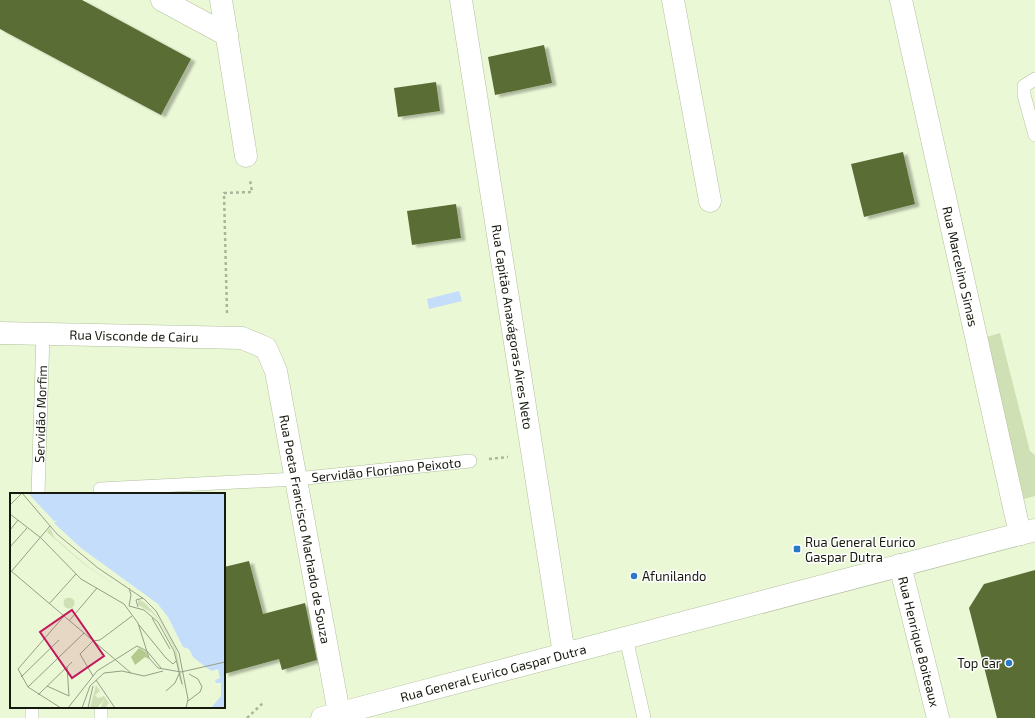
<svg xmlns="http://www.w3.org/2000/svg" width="1035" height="718" font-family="'Exo 2',sans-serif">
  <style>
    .green { fill: #d0e0b5 }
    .water { fill: #c3ddfb }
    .building { fill: #5a6d36; filter: url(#shadow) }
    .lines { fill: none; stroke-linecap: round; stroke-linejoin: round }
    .lane-casing { stroke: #b2bf9f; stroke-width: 14 }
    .street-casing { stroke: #b2bf9f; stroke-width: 23 }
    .primary-casing { stroke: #b2bf9f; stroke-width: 23 }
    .path { stroke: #abb59a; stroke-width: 2.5; stroke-dasharray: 3 3; stroke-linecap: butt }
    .lane { stroke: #fff; stroke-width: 13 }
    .street { stroke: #fff; stroke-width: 22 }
    .primary { stroke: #fff; stroke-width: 22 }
    .poi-dot { fill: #2a79c9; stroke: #fff; stroke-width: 1.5 }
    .labels { text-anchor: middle; stroke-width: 3; stroke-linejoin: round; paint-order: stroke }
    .street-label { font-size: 13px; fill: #161a0e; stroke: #fff }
    .poi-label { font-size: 13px; fill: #161a0e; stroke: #fff; text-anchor: start }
    .inset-road { fill: none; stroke: #969f86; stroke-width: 1 }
    .view { fill: #c2185b; fill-opacity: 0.15; stroke: #c2185b; stroke-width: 2 }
    .inset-edge { fill: none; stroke: #161a0e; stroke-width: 2 }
  </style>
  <defs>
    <filter id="shadow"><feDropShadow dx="4.5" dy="2.5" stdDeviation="1" flood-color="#0004"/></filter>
  </defs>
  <rect width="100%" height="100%" fill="#ebf8d6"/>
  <path class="green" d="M1000,333l30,118 5,4v41l-11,3 -41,-161z"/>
  <path class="water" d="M459,291l3,10 -33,8 -2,-10z"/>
  <path class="building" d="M0,0h82l109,59 -30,56 -161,-86z
    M544,45l8,38 -57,12 -7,-38z
    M436,82l4,29 -42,6 -4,-29z
    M903,152l12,52 -51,13 -13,-53z
    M456,204l5,34 -49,7 -5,-34z
    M249,561l14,53 42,-11 12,57 -35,10 -3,-11 -55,15v-107z
    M1035,570v148h-38l-28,-110 15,-24z"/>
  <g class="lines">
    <defs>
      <g id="lane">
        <path d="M1035,79l-11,7v9l11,40"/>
        <path id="s1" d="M38,494l5,-160"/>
        <path id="s2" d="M100,494v-5l196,-10 174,-18"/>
        <path d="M626,638l18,80"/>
        <path d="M101,707v11"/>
        <path d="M32,718v-11"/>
      </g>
      <g id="street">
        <path d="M162,0l65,35"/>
        <path d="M221,0l25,156"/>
        <path id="s3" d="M461,0l103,654"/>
        <path d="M673,0l37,201"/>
        <path id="s4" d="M901,0l119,534"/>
        <path id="s5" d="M0,333l242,5 24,10 10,23 63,342"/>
        <path id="s6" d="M900,565l38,153"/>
      </g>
      <g id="primary">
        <path id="s7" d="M322,718l713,-188"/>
      </g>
    </defs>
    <use href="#lane" class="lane-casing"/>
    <use href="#street" class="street-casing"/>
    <use href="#primary" class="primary-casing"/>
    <path class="path" d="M227,313l-3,-120 28,-1 -2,-12
      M489,459l19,-2
      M247,718l17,-16"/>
    <use href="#lane" class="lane"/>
    <use href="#street" class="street"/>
    <use href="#primary" class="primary"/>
  </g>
  <g class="poi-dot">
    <rect x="793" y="545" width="8" height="8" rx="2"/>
    <circle cx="634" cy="576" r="4"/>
    <circle cx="1009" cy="663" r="4"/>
  </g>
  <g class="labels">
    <g class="street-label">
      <text dy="5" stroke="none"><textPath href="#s4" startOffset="273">Rua Marcelino Simas</textPath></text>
      <text dy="5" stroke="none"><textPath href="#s3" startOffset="331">Rua Capitão Anaxágoras Aires Neto</textPath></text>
      <text dy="5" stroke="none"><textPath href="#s5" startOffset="134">Rua Visconde de Cairu</textPath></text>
      <text dy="5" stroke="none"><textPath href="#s1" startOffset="80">Servidão Morfim</textPath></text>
      <text dy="5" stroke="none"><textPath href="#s2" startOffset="292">Servidão Floriano Peixoto</textPath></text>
      <text dy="5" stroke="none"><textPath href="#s5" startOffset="454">Rua Poeta Francisco Machado de Souza</textPath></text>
      <text dy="5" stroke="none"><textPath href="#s6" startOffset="79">Rua Henrique Boiteaux</textPath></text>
      <text dy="5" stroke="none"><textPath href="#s7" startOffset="177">Rua General Eurico Gaspar Dutra</textPath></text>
    </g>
    <g class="poi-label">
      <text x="805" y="547">Rua General Eurico<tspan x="805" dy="15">Gaspar Dutra</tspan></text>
      <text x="642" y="581">Afunilando</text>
      <text x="1001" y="668" text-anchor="end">Top Car</text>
    </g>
  </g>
  <g transform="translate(10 493)">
    <rect width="215" height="215" fill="#ebf8d6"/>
    <path d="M40,35l4,9 32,28 41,28 -42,-28 -38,-33zM53.5 110a5.5 5.5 0 1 1 11 0a5.5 5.5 0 1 1-11 0ZM128,106l7,4 14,16 17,30 8,41 -5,-13 -4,-27 -16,-30 -8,-8 -13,-7zM86,192l4,6 -5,4 3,3 6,-2 5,7 -4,5 -4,-1 3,-7 -7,8h-7z" fill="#d0e0b5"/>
    <path d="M129,155l7,4 3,7 -4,-2 -10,8 -4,-8z" fill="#b3c98e"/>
    <path d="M18,0h197v215h-14l10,-12v-13h-5l-1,-3 5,-2 -2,-9 -6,2 -5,-3 -14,-11 -4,-8 -6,-2 -15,-30 -10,-13 -77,-56 -27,-25 3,-3 -3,1z" fill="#c3ddfb"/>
    <path class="inset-road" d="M12,0l35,41 41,34 46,31 12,12 23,42 9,46 -2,9M0,12l12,-12M0,21l31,24 40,41 43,25 14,19 11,35 9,10 23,4 44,-10M0,37l8,-10M0,54l17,-19M0,77l121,103M0,80l40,-47M39,111l27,-30M119,113l15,4 14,12 16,29 8,33M119,113l2,-11 -2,-7M128,114l-2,-7 7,-2M142,125l18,31M59,128l28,-33M129,132l27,33 7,6 3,-3M83,183l-13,-22 13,-13 7,-1 32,-24M11,184l38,-37M86,187l19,28M37,193l22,10 -2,-29M18,194l56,-54M156,198l9,-8 4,-9M28,202l34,-33M178,208l12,-9 2,-5 -4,-8 -9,-5M51,215l-33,-21 -10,-18 46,-53M58,215l29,-37 40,-25 10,5 14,17M72,215l8,-22 14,-13 18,-2 22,5 19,-5M78,215l5,-22"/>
    <path class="view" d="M62,117l32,46 -32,22 -32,-46z"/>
    <rect width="215" height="215" class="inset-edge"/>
  </g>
</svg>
